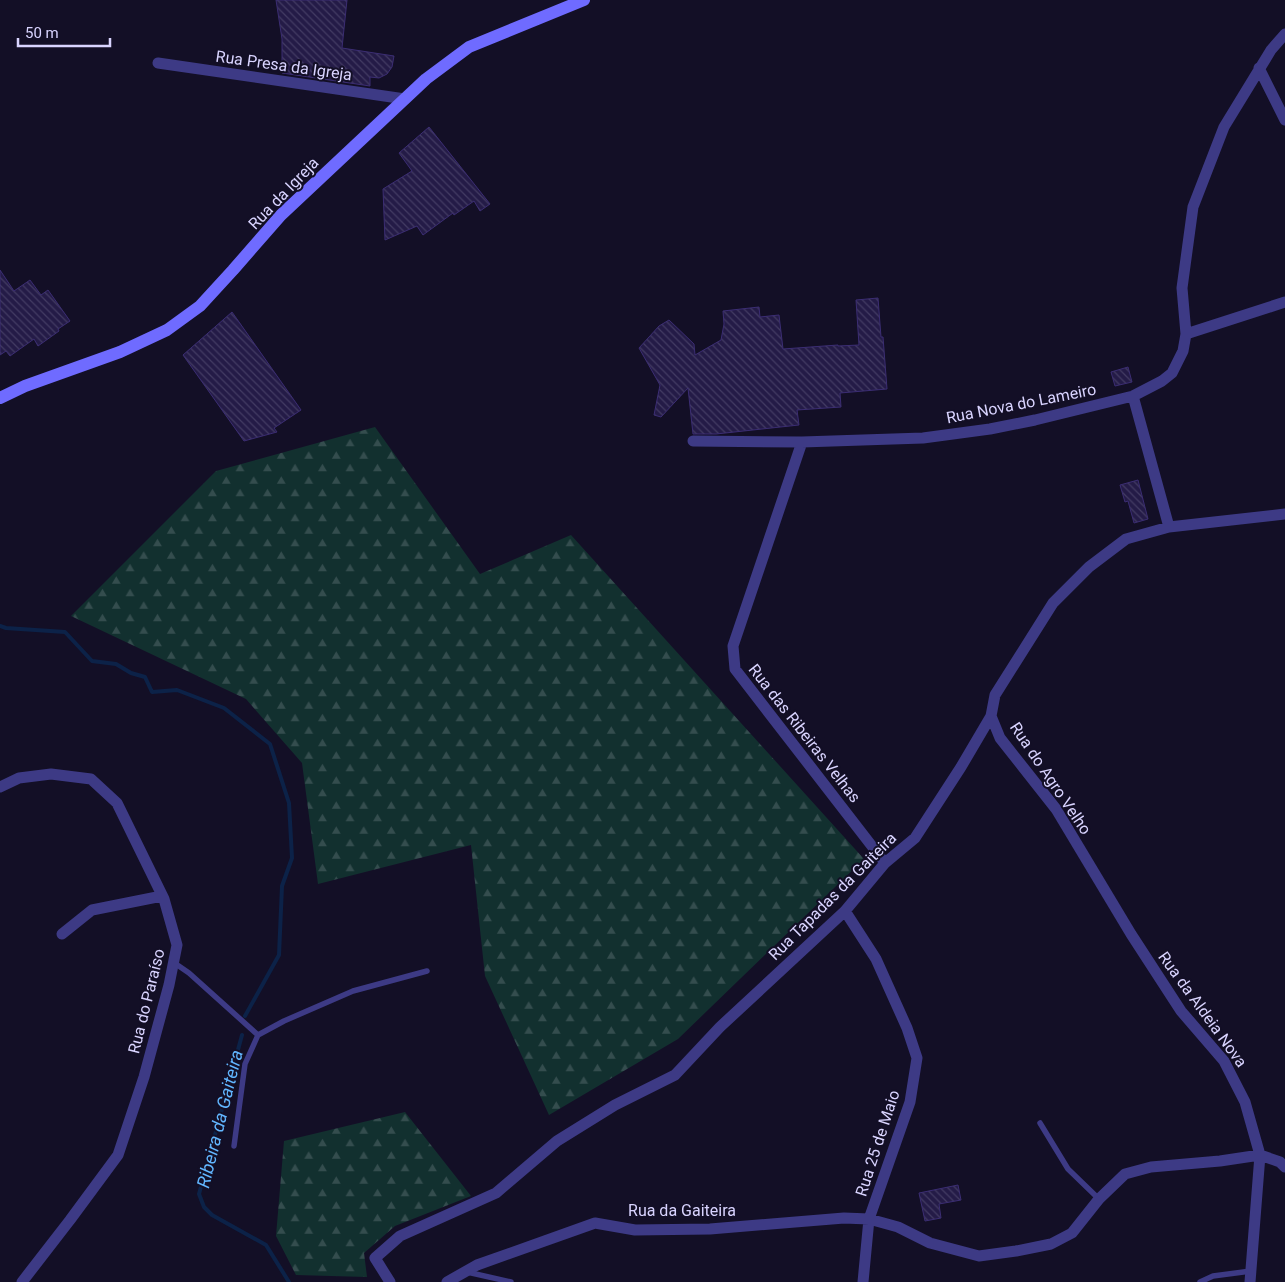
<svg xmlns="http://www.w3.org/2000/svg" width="1285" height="1282" font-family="Roboto,sans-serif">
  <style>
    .forest { fill: url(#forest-firs) }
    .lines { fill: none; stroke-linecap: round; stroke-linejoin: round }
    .stream { stroke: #0c2248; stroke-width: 4 }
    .building { fill: url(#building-back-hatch); stroke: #3b2d73 }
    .lane { stroke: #3d3a85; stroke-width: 5.5 }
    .street { stroke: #3d3a85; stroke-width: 11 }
    .secondary { stroke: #6f6bff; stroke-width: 12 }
    .labels { text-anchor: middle; stroke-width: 4; stroke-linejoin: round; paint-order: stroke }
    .street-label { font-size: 16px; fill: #d9d4ff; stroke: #130f26 }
    .water-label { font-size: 18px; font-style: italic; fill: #62b6ff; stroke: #130f26 }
  </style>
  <defs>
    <pattern id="forest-firs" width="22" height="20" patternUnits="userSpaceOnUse" patternTransform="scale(1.25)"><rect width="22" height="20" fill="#12302f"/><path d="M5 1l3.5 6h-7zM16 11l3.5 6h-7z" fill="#344d4e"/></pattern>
    <pattern id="building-back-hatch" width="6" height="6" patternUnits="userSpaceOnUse" patternTransform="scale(1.25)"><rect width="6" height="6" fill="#241b47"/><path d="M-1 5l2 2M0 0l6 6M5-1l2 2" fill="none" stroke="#433b63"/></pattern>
  </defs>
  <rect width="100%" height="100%" fill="#130f26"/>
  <path class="forest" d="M375,427l105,147 91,-39 293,324 -186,180 -129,76 -64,-139 -14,-131 -153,39 -16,-121 -56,-64 -175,-83 145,-145z
    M405,1112l66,84 -76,30 -31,27 3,24 -71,-2 -20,-39 8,-95z"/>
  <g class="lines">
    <path class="stream" d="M0,626l6,2 59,4 27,29 24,3 15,9 14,4 7,15 25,-2 47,18 46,36 19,59 3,55 -10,28 -3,69 -34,61
      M242,1035l-43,159 5,13 8,8 54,30 23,37"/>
  </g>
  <path class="building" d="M276,0h71l-5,48 52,8 -2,11 -5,7 -8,4 -9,-1v9l-88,-13v-34z
    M429,127l61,77 -10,7 -6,-10 -20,14 -1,-2 -30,22 -6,-9 -32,14 -2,-51 29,-18 -13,-18z
    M0,270l14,21 16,-11 11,15 7,-5 22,31 -12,8 1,2 -21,15 -4,-7 -24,17 -4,-5 -6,4z
    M878,298l3,39h2l4,52 -47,4 1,14 -44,3 2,15 -83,9h-23l-5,-46 -27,29 -7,-2 6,-30 -21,-37 20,-22 10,-6 25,24 1,11 26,-15 3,-16 -1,-13 36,-4 1,10 19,-2 4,34 55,-4v1l21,-1 -3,-45z
    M232,312l69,98 -27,18 3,4 -33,9 -61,-86z
    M1128,367l4,15 -17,4 -4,-14z
    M1138,480l10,39 -14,4 -6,-22 -3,1 -5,-17z
    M958,1185l3,15 -22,4 2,14 -16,3 -6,-28z"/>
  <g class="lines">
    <path class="lane" d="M173,962l16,11 69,62 -13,29 -11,82
      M258,1035l26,-14 69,-30 74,-20
      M1040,1123l28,46 31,30
      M467,1272l44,10
      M1200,1282l13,-6 38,-5"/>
    <path class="street" d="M158,63l247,36
      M1259,68l26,52
      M1186,334l-4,-46 11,-81 31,-80 47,-77 14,-16
      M1133,396l36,131
      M693,441l109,1 121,-4 67,-9 45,-9 98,-24 29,-15 10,-8 11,-22 3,-17 99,-32
      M802,442l-69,204 2,23 150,194
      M0,787l19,-9 32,-4 40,5 26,24 47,96 13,46 -8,40 -25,92 -26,78 -48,65 -48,62
      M845,911l31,48 31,69 10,30 -7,44 -41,117 -6,63
      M62,934l30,-24 70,-14
      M390,1282l-15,-24 25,-22 96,-43 61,-52 58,-36 60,-30 45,-48 125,-116 40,-48 30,-25 46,-71 30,-51
      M447,1282l30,-17 118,-42 40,7 75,-1 134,-11 25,1 29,8 32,16 49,13 37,-5 35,-7 21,-11 27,-34 26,-25 26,-7 69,-6 40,-6 20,7 5,5
      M1250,1282l10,-127 -15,-53 -21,-41 -43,-50 -50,-77 -75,-125 -56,-71 -9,-22 4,-21 58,-92 36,-36 37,-28 43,-12 116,-13"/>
    <path class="secondary" d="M0,398l25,-12 95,-34 47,-22 33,-24 33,-36 48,-55 145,-136 43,-32 115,-47"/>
  </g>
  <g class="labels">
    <g class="street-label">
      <text transform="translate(284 65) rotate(8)" y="6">Rua Presa da Igreja</text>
      <text transform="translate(283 193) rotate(-46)" y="6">Rua da Igreja</text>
      <text transform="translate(1021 403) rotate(-11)" y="6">Rua Nova do Lameiro</text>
      <text transform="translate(805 733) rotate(52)" y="6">Rua das Ribeiras Velhas</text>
      <text transform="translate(1051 778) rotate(56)" y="6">Rua do Agro Velho</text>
      <text transform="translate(832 896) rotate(-45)" y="6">Rua Tapadas da Gaiteira</text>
      <text transform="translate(146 1001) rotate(-76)" y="6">Rua do Paraíso</text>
      <text transform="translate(1203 1009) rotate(54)" y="6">Rua da Aldeia Nova</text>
      <text transform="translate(877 1143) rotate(-72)" y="6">Rua 25 de Maio</text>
      <text x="682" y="1216">Rua da Gaiteira</text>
    </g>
    <g class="water-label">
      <text transform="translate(220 1119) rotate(-76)" y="6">Ribeira da Gaiteira</text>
    </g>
  </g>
  <path d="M18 38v8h92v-8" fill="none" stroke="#d9d4ff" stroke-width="2.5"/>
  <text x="25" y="38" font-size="15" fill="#d9d4ff" stroke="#130f26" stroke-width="4" paint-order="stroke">50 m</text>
</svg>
